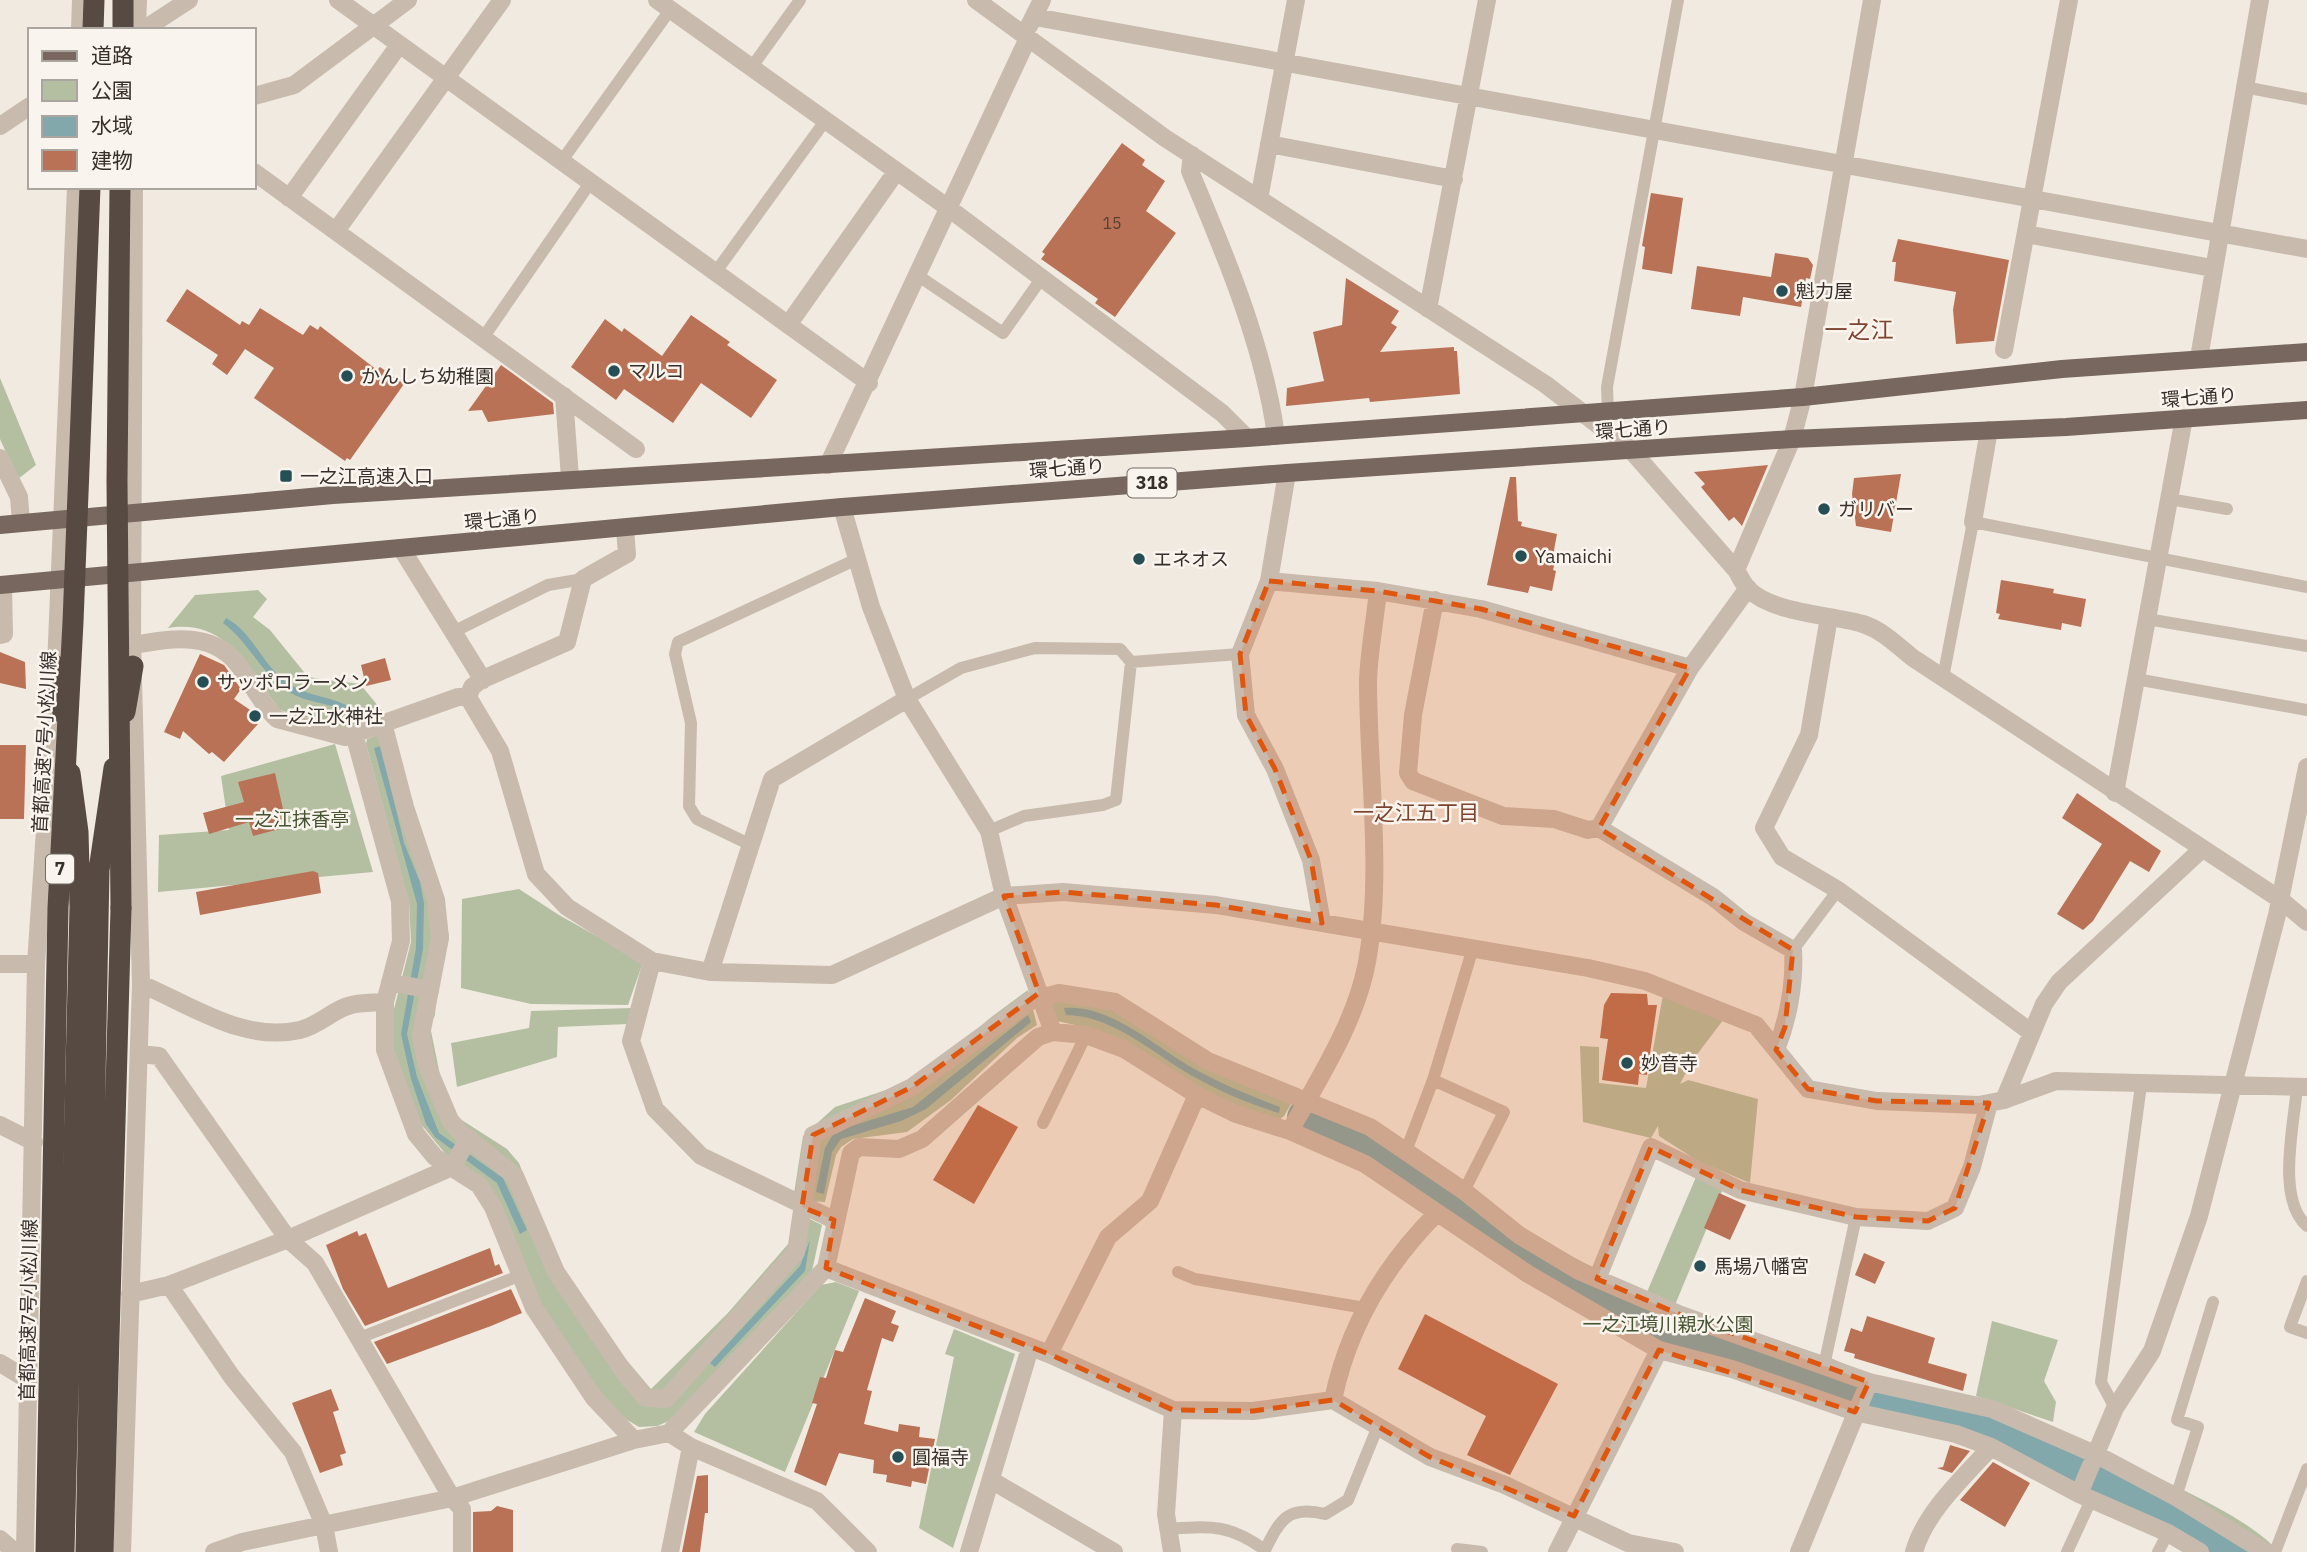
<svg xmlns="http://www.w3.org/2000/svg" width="2307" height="1552" font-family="'IBM Plex Sans','Noto Sans JP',sans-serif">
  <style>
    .green { fill: #b4bfa2 }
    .water { fill: #82a8ab }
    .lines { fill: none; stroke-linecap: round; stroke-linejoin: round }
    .river { stroke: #82a8ab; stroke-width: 40 }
    .building { fill: #b97256 }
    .service { stroke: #c8bbad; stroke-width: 12 }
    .pedestrian { stroke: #c8bbad; stroke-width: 18 }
    .minor { stroke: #c8bbad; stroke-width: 18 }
    .primary { stroke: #77675e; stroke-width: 18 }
    .motorway { stroke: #574a43; stroke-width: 21 }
    .motorway-bridge { stroke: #574a43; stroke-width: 21 }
    .marked { fill: #df570e; fill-opacity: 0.2; stroke: #df570e; stroke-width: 5; stroke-dasharray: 14 9; stroke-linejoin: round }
    .poi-dot { fill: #254f54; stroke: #f9f4ed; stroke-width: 2.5 }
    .labels { text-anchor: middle; stroke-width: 5; stroke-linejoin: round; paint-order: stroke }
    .number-label { font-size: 16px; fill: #584036 }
    .shield { fill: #f9f4ed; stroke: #716a65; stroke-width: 2 }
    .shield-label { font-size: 18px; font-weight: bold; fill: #372f2b }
    .poi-label { font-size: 19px; fill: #372f2b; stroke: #f9f4ed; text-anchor: start }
    .street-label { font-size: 19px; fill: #372f2b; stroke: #f9f4ed }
    .park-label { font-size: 19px; fill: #455331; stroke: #f9f4ed }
    .neighbourhood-label { font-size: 21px; fill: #7e432d; stroke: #f9f4ed }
    .quarter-label { font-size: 23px; fill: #7e432d; stroke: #f9f4ed }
  </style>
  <rect width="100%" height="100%" fill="#f1eae0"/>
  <path class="green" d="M0,378l36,87 -18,14 -18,-40z
    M258,590l9,9 -14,18 17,13 38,47 52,7 24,29 -39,15 -65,-18c-31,-39 -52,-92 -112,-82l27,-33z
    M391,729l16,63 37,109 5,37 -12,44 -2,33 -5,11 11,54 16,37 50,32 12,14 37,95 56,85 39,46 76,-75 62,-71 8,-30 25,12 -10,46 -143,150 -12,5 -18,1 -25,-15 -73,-106 -31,-74 -90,-109 -27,-75v-35l18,-71 -2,-40 -43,-158 1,-5z
    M335,744l38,128 -215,20 1,-57 70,-5 -8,-54z
    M519,889l40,26 84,47 -15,43 -97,-1 -70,-16 1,-89z
    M1043,986l74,14 87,55 95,35 -15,26 -6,5 -41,-13 -122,-70 -17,-8 -41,-9z
    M1028,990l9,35 -20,13 -66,62 -44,32 -54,7 -12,8 -5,8 -11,47 -32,-2 10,-64 32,-29 87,-29 68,-60z
    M1663,995l61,24 -32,42 -12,23 8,-4 70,19 -8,84 -52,-22 -39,-25 -1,-10 -7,12 -68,-16 -3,-76 19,1v36l47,5z
    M632,1008l-4,16 -70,3 -1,30 -100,30 -6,-44 78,-15 2,-17z
    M1314,1097c108,69 214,145 333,195l49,-115 27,12 -48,116 158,54 56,26 193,58 -14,37 -80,-44 -35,-12 -82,-18 -136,-45 -75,-18 -105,-59 -147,-102 -67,-39 -42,-14z
    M836,1282l23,9 -74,181 -91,-40 11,-18 116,-129z
    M1992,1321l66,19 -14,41 12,21 -3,20 -77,-26z
    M954,1329l61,25 -62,194 -34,-20 35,-171 -9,-3z
    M2116,1458c45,22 132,58 163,94h-64l-47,-27 -68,-30z"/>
  <path class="water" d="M226,618c28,15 37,49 63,66 24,16 58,11 75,37l-6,2c-15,-22 -46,-17 -67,-30 -29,-17 -41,-50 -68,-70z
    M381,746l23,97 16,39 4,21 -1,46 -16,85 10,43 22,56 64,45 24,52 -7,4 -23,-51 -62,-46 -9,-13 -15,-45 -10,-45 15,-86 1,-44 -43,-156z
    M1064,1008c49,-4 95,43 136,64 26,14 54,25 80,35l-1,6c-27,-8 -55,-20 -79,-33 -43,-22 -83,-64 -134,-65z
    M1028,1015l3,7 -105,87 -25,12 -60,18 -9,13 -8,42 -8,-2 9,-44 10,-17 78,-24z
    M810,1240l-5,31 -90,96 -5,-4 90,-97z"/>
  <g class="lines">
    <path class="river" d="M1307,1118l25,8 242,162 105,41 204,72 115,25 230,126"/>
  </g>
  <path class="building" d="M1122,143l23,17 -3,5 23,16 -19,30 30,22 -61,84 -20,-14 3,-4 -57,-40 4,-5 -3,-2z
    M1651,193l32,5 -11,76 -30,-5 3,-22 -3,-1z
    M1898,239l111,21 -15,81 -38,3 -3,-34 3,-18 -62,-11 2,-19h-4z
    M1775,253l33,5 5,7 -3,14 -4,-1 -5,29 -58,-10 -3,19 -49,-7 6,-43 74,11z
    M1346,278l53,33 -8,12 6,4 -17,25 74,-5v4h3l3,43 -90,8 -1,-4 -83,8 1,-18 37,-7 -11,-49 29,-7z
    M187,289l53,36 2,-4 7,4 11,-17 43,27 7,-10 8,5 2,-4 57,44 3,-3 24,17 -54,76 -3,-2 -2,3 -91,-63 20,-30 -29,-19 -18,26 -15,-11 6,-9 -52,-34z
    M691,315l39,27 -3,3 50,35 -26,38 -50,-35 -28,40 -49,-34 -8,11 -45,-33 34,-48 17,13 2,-4 38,28z
    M501,365l52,38 1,11 -66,8 -6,-12 -14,1z
    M1768,465l-26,61 -8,-9 -5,4 -28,-34 4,-3 -11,-12z
    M1901,474l-10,58 -35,-6 -4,-32 2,-16z
    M1510,477h6l2,44 4,1 -1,4 36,8 -5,27 3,1 -2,8 3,1 -4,20 -22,-5 -2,7 -41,-8z
    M2001,580l53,9 -1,4 33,6 -5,28 -19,-4 -1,7 -63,-11 2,-5 -4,-1z
    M0,652l25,10 1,27 -26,-6z
    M200,654l24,11 17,24 -7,10 25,17 -4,7 3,1 -34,38 -12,-10 -3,2 -26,-23 -3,8 -16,-7z
    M385,658l6,22 -25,6 -5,-21z
    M0,745h26l-2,74h-24z
    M275,773l12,54 -34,9 -4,-14 -40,12 -6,-21 41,-11 -6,-20z
    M2077,793l84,58 -12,21 -19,-11 -37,60 -10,9 -26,-16 45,-70 -40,-26z
    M313,871l5,2 3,20 -121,22 -4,-23z
    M1611,993l36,1 1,11h9l-10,70 -8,-1 -1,11 -36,-5 6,-41 -8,-1 4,-33z
    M978,1105l40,22 -44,77 -41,-24z
    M1719,1193l27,12 -16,35 -26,-12z
    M357,1231l2,5 7,-3 22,55 102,-40 5,18 4,-2 4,9 -138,53 -22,-37 -17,-44z
    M1864,1253l21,9 -10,22 -20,-9z
    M511,1289l11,24 -31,13 -104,38 -13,-22z
    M865,1298l31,13 -5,12 8,3 -6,16 -11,-4 -15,52 5,1 -8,33 34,8 1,-8 21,3 -1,10 16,2 -9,45 -14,-3 -1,6 -25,-5 1,-7 -14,-2 1,-13 -35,-7 -13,33 -32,-14 23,-68 -5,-1 8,-26 6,1 9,-28 8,2z
    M1425,1314l133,70 -48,91 -43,-20 19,-39 -88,-47z
    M1867,1316l68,22 -7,25 39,11 -4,17 -109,-33 1,-4 -11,-3 7,-23 11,4z
    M331,1389l8,21 -6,2 13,41 -6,2 3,10 -23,8 -28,-70z
    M1950,1445l20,6 -18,22 -15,-5 6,-1z
    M1993,1462l37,21 -25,44 -45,-27z
    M708,1475v38h-3l-5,39h-18l15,-76z
    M497,1506l16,4v42h-40v-40l18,-1z"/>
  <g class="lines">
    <path class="service" d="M751,68l49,-68
      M2244,87l63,12
      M561,162l109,-152
      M715,273l110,-152
      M917,275l86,58 38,-54
      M483,338l107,-155
      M1608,411l-1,-24 71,-387
      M2169,499l58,10
      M2147,619l160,27
      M453,632l95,-47 35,-6
      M1943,678l30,-156 334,65
      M2136,679l171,31
      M907,699l54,-31 74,-20 85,1 11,13
      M989,831l35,-15 79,-11 13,-5 15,-138 109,-8
      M751,845l-54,-26 -8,-13 2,-83 -16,-69 3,-12 179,-83
      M1793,950l45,-60
      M2297,1087c-3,38 -21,112 10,139
      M1043,1123l43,-88
      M1406,1151l27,-71
      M1464,1191l40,-79 -71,-32 40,-132
      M1178,1272l17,7 170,29
      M2307,1281l-17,46 17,6
      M359,1338l160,-62
      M1824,1366l32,-149
      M2115,1408l-14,-26 40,-297
      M2176,1497l22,-70 -21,-7 36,-118
      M1168,1529c44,-3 61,-5 97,21
      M1457,1549l25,3
      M1264,1552c16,-32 23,-47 61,-38l23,-14 30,-74
      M2067,1552l24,-52
      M2158,1552l10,-19
      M2275,1552l32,-83"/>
    <path class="pedestrian" d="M430,990l-9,45 6,31 23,54 10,12 55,44 41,96 70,103 20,23 20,1 130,-147 17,-117 99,-48 118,-86"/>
    <path class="minor" d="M338,0l531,383
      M657,0l290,207 275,206 25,25
      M976,0l189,138 380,246 86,66 105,120c4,6 7,14 12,19 26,25 81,25 115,35 19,6 35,22 50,34l368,242 26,22
      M1035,17l1272,232
      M1029,26l13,-26
      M80,30l1,-30
      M137,30l1,-30
      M143,30l46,-30
      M254,96l40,-11 114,-85
      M0,126l30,-20
      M1269,144l185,35
      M1192,155l-2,16c35,83 74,175 86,265
      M254,172l382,277
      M134,187l-2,454 9,343c50,21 102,59 159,46 20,-5 33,-20 48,-24 11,-4 26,-3 37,-4l16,-61 -1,-40 -46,-167
      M289,198l110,-153
      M1259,199l37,-199
      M336,231l166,-231
      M2026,234l186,34
      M1428,309l59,-309
      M788,325l108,-153
      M2004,350l65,-350
      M2199,358l61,-358
      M564,396l6,82
      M0,458l19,39 2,26
      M828,465l200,-427
      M1287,473l-18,108 -29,73 6,61 29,54 36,91 11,63
      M842,507l29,100 36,92 82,132 15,65 49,136
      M1973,522l16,-92
      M401,548l82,132
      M1736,570l56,-131 11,-42 69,-397
      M1269,581l109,10 103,18 209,59 58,-80
      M1435,600l-22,115 -5,58 5,8 90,35 51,3 34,11 11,-2 114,69 31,25 49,28c2,33 -5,70 -17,100
      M1829,617l-20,118 -45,93 18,29 56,33 194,143
      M0,635l4,-1 -1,-49
      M133,645c40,-7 83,-15 109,25 11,16 20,35 35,49l68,18 113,-40h10
      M468,697l32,54 36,123 31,33 85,54 58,11 122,3 172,-79 59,-4 153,13 372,63 57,13 111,44 52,64 69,12 102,4 25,-5 52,-19 251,6
      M468,697l4,-10 9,-7 86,-38 16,-63 44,-25 -2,-25
      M383,723l22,84 31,93 4,38 -10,52 -40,-8
      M2115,793l69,-375
      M1599,828l91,-160
      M652,961l-21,80 24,68 46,47 133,64
      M0,964h36
      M710,972l62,-193 135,-80
      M1030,1001l29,-8 56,9 93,59 162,66 94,64 55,44 60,36 102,44 188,67 123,27 105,46 79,42 89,55
      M385,1002v48l31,84 19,23 44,28 14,22 41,101 60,90 40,42
      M140,1054l19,2 129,183 27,24 137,235 182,-58 35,-7 157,-165 25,-115 8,-6 40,2 23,-10 116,-102 15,-5 33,3 38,14 73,46 39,19 54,17 75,33 163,110 131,76 73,19 123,43 101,22 35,13 88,47 89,39 32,19
      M2004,1100l40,-96 15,-22 142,-132
      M0,1125l34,17
      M1290,1131c29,-53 66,-109 77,-169 16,-88 1,-192 1,-281 1,-30 7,-61 10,-90
      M826,1268l223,86 124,56 80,1 80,-11 97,57 75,28 123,58 47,9
      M1597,1279l54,-132 89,43 116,27 72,4 27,-13 17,-41 17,-64
      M169,1285l63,92 61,75 31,73 5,27
      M130,1294l39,-9 119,-46 164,-72 17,-29
      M1049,1354l59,-117 42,-36 47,-106
      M0,1363l28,17
      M1333,1400c15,-73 52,-135 104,-187
      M669,1433l22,14 126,54 51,51
      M991,1480l123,72
      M2079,1494l36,-86 37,-57 47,-135 78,-301 30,-148
      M0,1539l15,13
      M25,1552l11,-588 20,-298 20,-479
      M122,1552l19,-568
      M214,1552l28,-10 210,-44 10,11v43
      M670,1552l21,-105
      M969,1552l61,-204
      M1172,1552l-6,-38 7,-104
      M1557,1552l102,-202
      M1799,1552l70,-170
      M1914,1552c11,-40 50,-75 77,-105"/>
    <path class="primary" d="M0,525l333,-30 914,-57 556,-41 259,-28 245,-17
      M0,585l842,-78 445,-34 505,-34 274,-12 241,-17"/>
    <path class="motorway" d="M93,30l1,-30
      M123,30v-30
      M56,666l7,47
      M125,712l8,-46
      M64,1552l16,-645 -2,-75 -8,-59
      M86,1552l13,-682 15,-102
      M103,1552l18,-644"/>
    <path class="motorway-bridge" d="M120,187l-3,294 4,427
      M46,1552l12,-644 15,-286 17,-435"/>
  </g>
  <path class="marked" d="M1269,581l109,10 103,18 209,59 -91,160 194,122 -8,77 -9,23 32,39 69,12 112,2 -34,105 -27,13 -72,-4 -116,-27 -89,-43 -54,132 84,36 188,67 -14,30 -196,-62 -85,166 -144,-59 -97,-57 -80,11 -80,-1 -124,-56 -223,-86 8,-48 -32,-13 11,-72 99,-48 127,-94 -35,-97 59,-4 153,13 106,18 -11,-63 -36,-91 -29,-54 -6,-61z"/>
  <g class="poi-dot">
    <circle cx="1782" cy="291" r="7"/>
    <circle cx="614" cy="371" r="7"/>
    <circle cx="347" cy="376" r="7"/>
    <rect x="279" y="469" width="14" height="14" rx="3.5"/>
    <circle cx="1824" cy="509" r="7"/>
    <circle cx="1521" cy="556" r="7"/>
    <circle cx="1139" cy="559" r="7"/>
    <circle cx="203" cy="682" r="7"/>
    <circle cx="255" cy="716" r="7"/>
    <circle cx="1627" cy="1063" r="7"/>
    <circle cx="1700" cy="1266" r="7"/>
    <circle cx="898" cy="1457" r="7"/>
  </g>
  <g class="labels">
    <g class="number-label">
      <text x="1112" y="229">15</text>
    </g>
    <g class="shield">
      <rect x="1127.5" y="468.5" width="49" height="29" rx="5"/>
      <rect x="46" y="854.5" width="28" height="29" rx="5"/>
    </g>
    <g class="shield-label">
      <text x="1152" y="489">318</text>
      <text x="60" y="875">7</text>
    </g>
    <g class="poi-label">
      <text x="1796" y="298">魁力屋</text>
      <text x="628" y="378">マルコ</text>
      <text x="361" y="383">かんしち幼稚園</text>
      <text x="300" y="483">一之江高速入口</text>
      <text x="1838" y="516">ガリバー</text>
      <text x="1535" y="563">Yamaichi</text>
      <text x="1153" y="566">エネオス</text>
      <text x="217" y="689">サッポロラーメン</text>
      <text x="269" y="723">一之江水神社</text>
      <text x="1641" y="1070">妙音寺</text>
      <text x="1714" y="1273">馬場八幡宮</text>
      <text x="912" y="1464">圓福寺</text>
    </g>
    <g class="street-label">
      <text transform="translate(2199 397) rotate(-4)" y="7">環七通り</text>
      <text transform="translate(1633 429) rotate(-4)" y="7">環七通り</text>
      <text transform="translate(1067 468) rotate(-4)" y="7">環七通り</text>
      <text transform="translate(502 519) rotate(-5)" y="7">環七通り</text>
      <text transform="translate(44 742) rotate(-87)" y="7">首都高速7号小松川線</text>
      <text transform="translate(28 1310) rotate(-89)" y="7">首都高速7号小松川線</text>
    </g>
    <g class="park-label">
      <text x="292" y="826">一之江抹香亭</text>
      <text x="1668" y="1331">一之江境川親水公園</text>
    </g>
    <g class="neighbourhood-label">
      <text x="1416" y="820">一之江五丁目</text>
    </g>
    <g class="quarter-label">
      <text x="1859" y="338">一之江</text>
    </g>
  </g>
  <rect x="28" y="28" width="228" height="161" fill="#f9f4ed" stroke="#aba59f" stroke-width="2"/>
  <rect x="42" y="51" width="35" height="10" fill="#77675e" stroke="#aba59f" stroke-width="2"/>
  <text x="91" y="63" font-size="21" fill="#372f2b">道路</text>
  <rect x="42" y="80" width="35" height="21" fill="#b4bfa2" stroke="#aba59f" stroke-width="2"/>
  <text x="91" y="98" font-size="21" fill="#372f2b">公園</text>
  <rect x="42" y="116" width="35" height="21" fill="#82a8ab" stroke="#aba59f" stroke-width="2"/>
  <text x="91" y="133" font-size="21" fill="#372f2b">水域</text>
  <rect x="42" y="150" width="35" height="21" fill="#b97256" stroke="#aba59f" stroke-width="2"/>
  <text x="91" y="168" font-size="21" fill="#372f2b">建物</text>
</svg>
